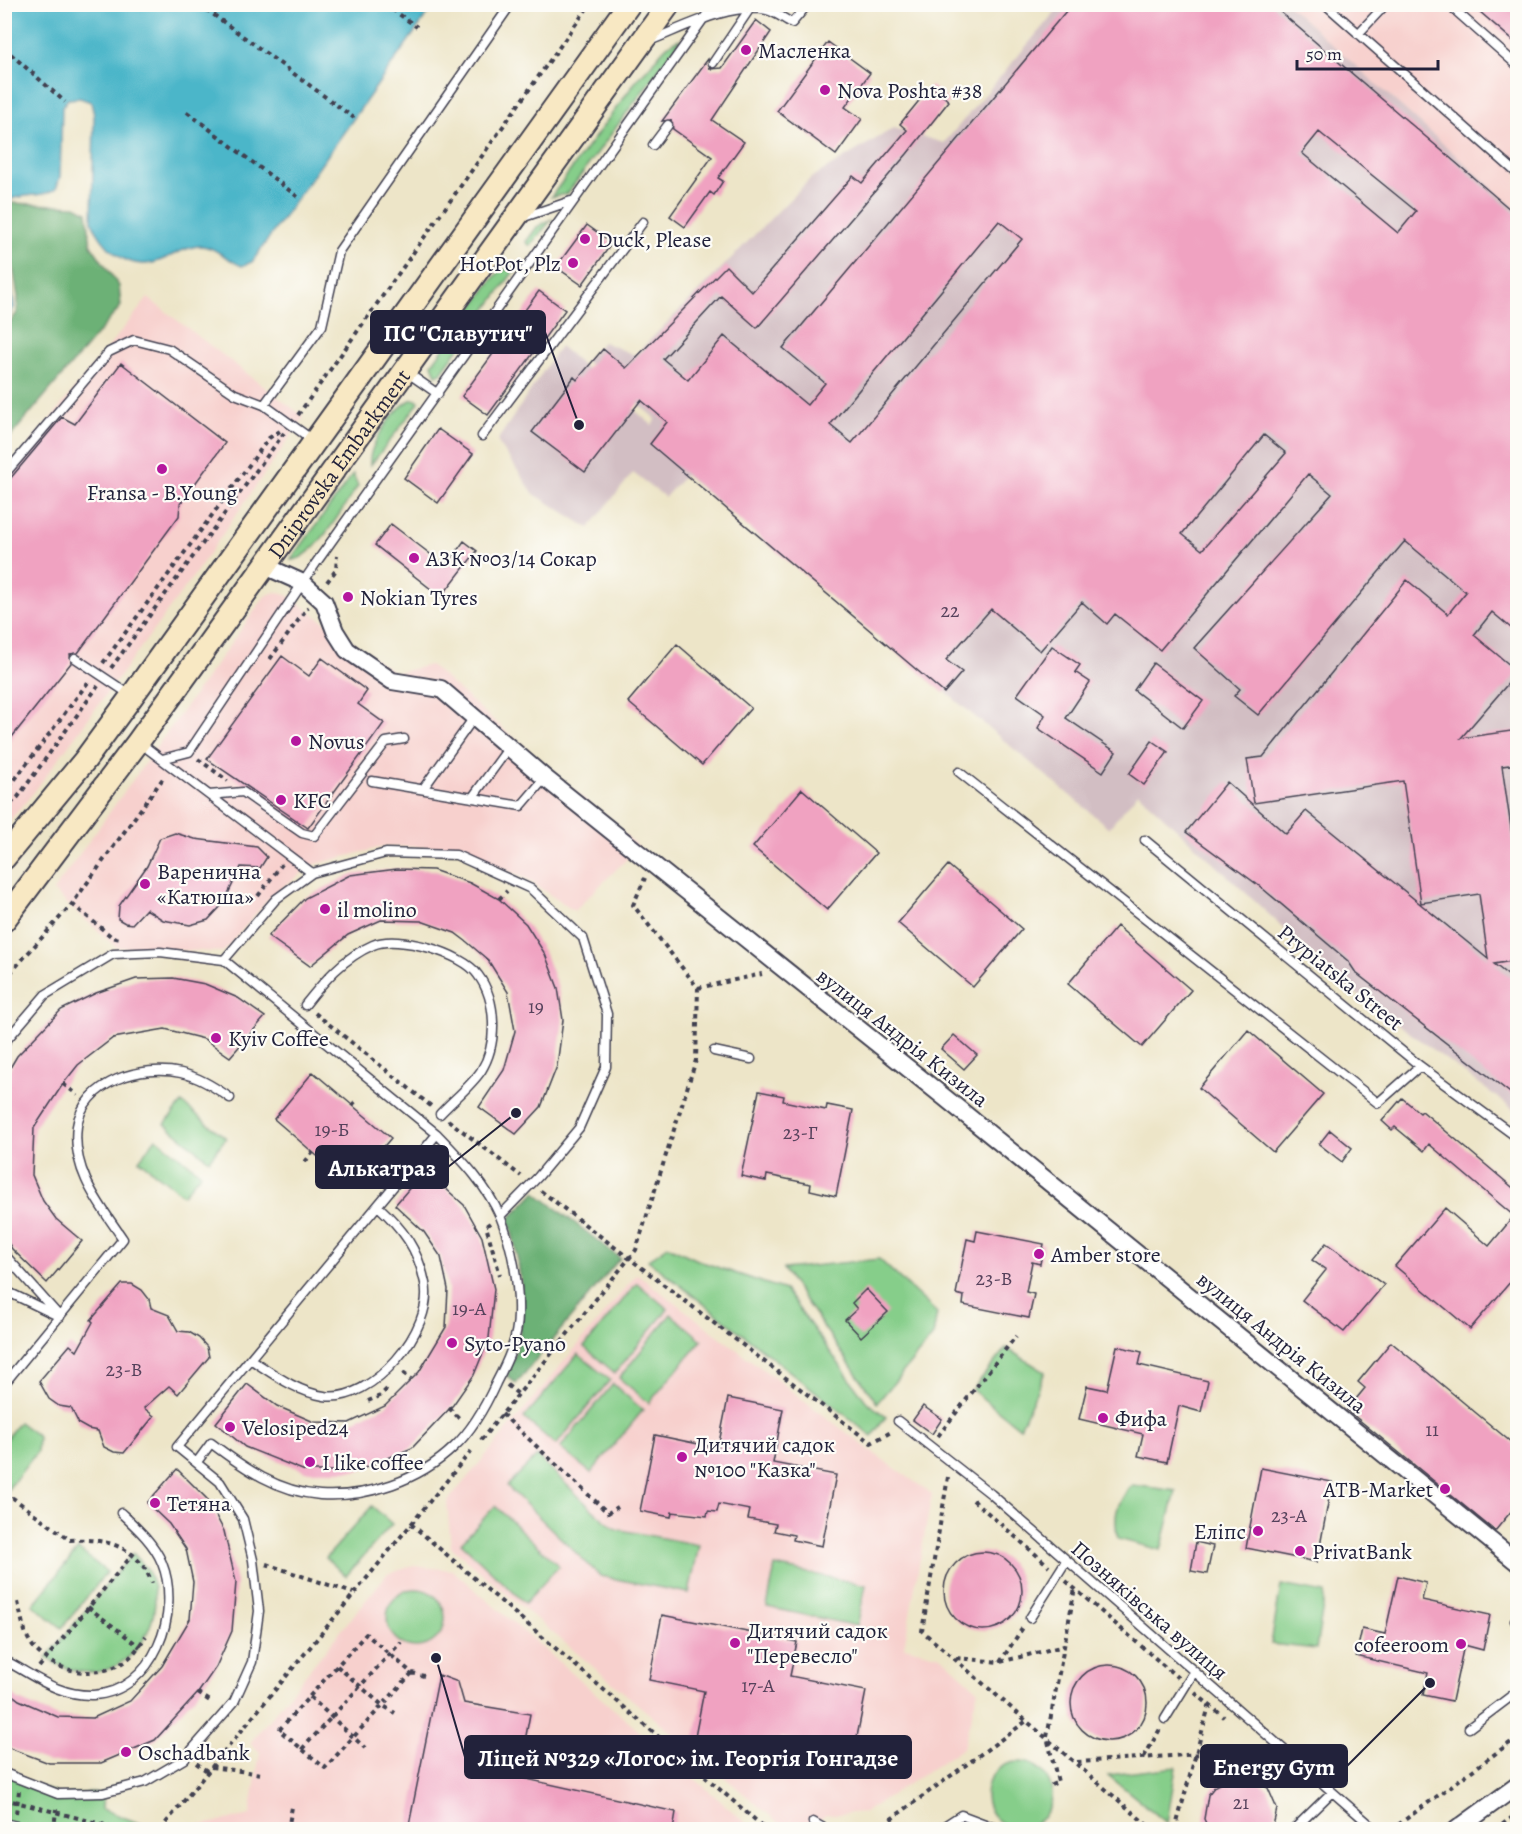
<svg xmlns="http://www.w3.org/2000/svg" width="1522" height="1834" font-family="Alegreya,serif">
  <style>
    .built { fill: #f7d0cd }
    .industrial { fill: #d2bec3 }
    .green { fill: #86ce8a; stroke: #547862; stroke-width: 1.5 }
    .forest { fill: #6cb176; stroke: #476a58; stroke-width: 1.5 }
    .water { fill: #4bb6c9; stroke: #366c82; stroke-width: 1.5 }
    .building { fill: #f0a2c1; fill-rule: evenodd }
    .lines { fill: none; stroke-linecap: round; stroke-linejoin: round }
    .lane-casing { stroke: #403f50; stroke-width: 11 }
    .street-casing { stroke: #403f50; stroke-width: 20 }
    .secondary-casing { stroke: #403f50; stroke-width: 26 }
    .path { stroke: #403f50; stroke-width: 4; stroke-dasharray: 4.5 4.5; stroke-linecap: butt }
    .lane { stroke: #fff; stroke-width: 8 }
    .street { stroke: #fff; stroke-width: 16 }
    .secondary { stroke: #f8e8c3; stroke-width: 22 }
    .poi-dot { fill: #b5179e; stroke: #fdfcf7; stroke-width: 2 }
    .labels { text-anchor: middle; stroke-width: 4.5; stroke-linejoin: round; paint-order: stroke }
    .number-label { font-size: 20px; fill: #56425c }
    .poi-label { font-size: 22px; fill: #22223b; stroke: #fdfcf7; text-anchor: start }
    .street-label { font-size: 22px; fill: #22223b; stroke: #fdfcf7 }
    .leader { fill: none; stroke: #22223b; stroke-width: 2 }
    .callout-dot { fill: #22223b; stroke: #fdfcf7; stroke-width: 2 }
    .callout { fill: #22223b; stroke: #22223b; stroke-width: 2 }
    .callout-label { font-size: 24px; text-anchor: middle; font-weight: bold; fill: #fff }
  </style>
  <rect width="100%" height="100%" fill="#fdfcf7"/>
  <filter id="ink" filterUnits="userSpaceOnUse"><feTurbulence type="fractalNoise" baseFrequency=".0167" numOctaves="2"/><feDisplacementMap in="SourceGraphic" scale="12" xChannelSelector="R" yChannelSelector="G"/><feConvolveMatrix kernelMatrix="1 2 1 2 8 2 1 2 1" color-interpolation-filters="sRGB"/></filter>
  <filter id="wash" filterUnits="userSpaceOnUse"><feTurbulence type="fractalNoise" baseFrequency=".008" numOctaves="4" result="noise"/><feDisplacementMap in="SourceGraphic" scale="24" xChannelSelector="R" yChannelSelector="G"/><feGaussianBlur stdDeviation="1.35" result="paint"/><feColorMatrix in="noise" values="0 0 0 0 0 0 0 0 0 0 0 0 0 0 0 0 0 1.4 0 .05"/><feComposite in="paint" operator="in"/></filter>
  <g filter="url(#wash)">
    <rect width="100%" height="100%" fill="#ede5c8"/>
    <path class="built" d="M1288,5h229v205z
      M148,298l156,119 -112,161 -158,214 -29,34v-351z
      M275,592l11,2 109,79 35,-8 209,182 -65,64 -47,-32 -73,-31 -68,-2 -73,19 -41,30 -49,57 -107,-5 -63,-56 212,-295z
      M637,1274l235,178 60,42 -28,153 37,9 37,34 -15,58 -98,64 -39,3 -21,14h-19l-335,-282 -4,-45z
      M413,1566l39,4 301,259 -575,1 72,-15 10,-63 -10,-9 137,-169z"/>
    <path class="industrial" d="M1061,5h227l229,205v902l-172,-127 -207,-192 -29,35 -424,-353 -20,22 -32,-24 -44,55 -55,-34 -37,-53 63,-95 92,79 4,-6 -71,-58 18,-19 32,13 176,-177 83,-50 50,15z"/>
    <path class="green" d="M681,39l-114,155 -16,3 88,-120c15,-11 24,-35 42,-38z
      M552,219l-22,27 -4,-4 11,-15z
      M517,267l-76,106 -5,2 -4,-11 60,-84 8,-9z
      M413,399l6,2 -1,3 -48,62c-3,-21 25,-59 43,-67z
      M353,474l5,12c-14,19 -43,74 -67,74z
      M182,1103l44,35 -17,22 -44,-36z
      M156,1138l45,35 -18,22 -44,-35z
      M668,1246l34,16 83,28 81,111 20,16 -14,19 -224,-176z
      M879,1259l58,54 -4,23 -56,67 -94,-134z
      M637,1283l31,26 -53,64 -31,-26z
      M671,1314l31,26 -53,63 -30,-25z
      M1006,1348l39,24 -25,56 -48,-38z
      M578,1354l32,26 -54,65 -32,-27z
      M613,1384l30,26 -52,63 -31,-25z
      M19,1422l19,14 -1,16 -32,41v-53z
      M537,1456l59,57 20,16 83,16 -10,48 -89,-17 -93,-90z
      M1132,1485l44,6 -15,59 -43,-11c-5,-24 -2,-35 14,-54z
      M372,1506l20,18 -46,52 -20,-18z
      M495,1506l64,60 -34,37 -64,-60z
      M78,1549l29,23 -45,56 -29,-23z
      M133,1553c5,6 11,12 15,18 23,43 -14,106 -64,101 -14,-1 -26,-7 -38,-14z
      M775,1566l91,19 -9,41 -90,-19z
      M1281,1585l44,8 -9,56 -45,-5z
      M387 1618a29 29 0 1 1 58 0a29 29 0 1 1-58 0Z
      M986 1795a33 33 0 1 1 66 0a33 33 0 1 1-66 0Z
      M1176,1767l-9,56 -59,-48z
      M4,1773l54,21 45,-1 -1,16 47,18 -3,3h-112l-29,-7z"/>
    <path class="forest" d="M11,203l65,3 11,6 4,33 28,41 2,20 -116,137v-114l12,-16 1,-16 -13,-78z
      M535,1192l85,66 -104,126 -9,-9c24,-52 15,-102 2,-156z"/>
    <path class="water" d="M5,4h429v1l-182,257 -10,4c-14,-5 -27,-20 -42,-20 -16,0 -32,14 -48,17 -28,6 -50,-18 -60,-41l2,-107 -3,-13 -11,-4 -12,1 -6,8 -2,70 -4,12c-15,10 -38,3 -51,14z
      M4,240l10,67 -9,15h-1z"/>
    <g id="blocks">
      <path class="building" d="M1072,4h199l247,212v418l-26,-22 -18,23 44,37 -57,66 57,-8v34l-16,2 16,110v84l-24,4 24,19v116l-162,-126 -8,-12 -86,-73 -76,-56 41,-50 59,52 20,-23 182,148 -9,-65 -58,9 -18,-122 -149,22 -7,-44 16,-2 144,-177 41,34 18,-22 -61,-51 -147,174 -24,-19 6,-7 -46,-41 138,-154 -24,-20 -148,176 -45,-36 -8,10 -25,-22 -42,49 -49,-42 -45,51 16,12 -18,21 -294,-249 17,-22 -26,-22 -56,72 -53,-40 42,-55 3,3 26,-31 23,19 100,-102 26,26 101,-116 9,7 45,-53 -7,-6 31,-38 18,15 -42,53 -150,174 -36,-32 -58,63 25,21 36,-44 83,69 18,-22 -42,-35zM1319,132l97,79 -18,22 -96,-80zM999,221l23,18 -170,204 -22,-18zM1264,435l22,18 -84,97 -20,-16z
        M1471,4h47v41z
        M756,20l15,12 -59,88 32,22 -26,36 5,3 -9,14 -4,-3 -25,35 -15,-11 42,-59 -39,-28 -2,-9 -9,1 46,-62 2,10 12,-1z
        M828,42l42,31 -25,34 17,12 -26,36 -59,-44z
        M587,225l25,18 -30,42 -26,-18z
        M539,291l26,19 -77,105 -26,-19z
        M121,363l104,80 -45,61 -1,12 -101,137 -8,1 1,9 -67,84v-261l58,-69 13,7z
        M438,429l35,25 -35,49 -34,-25z
        M391,524l55,42 18,-25 13,10 -36,46 -66,-52z
        M677,644l74,64 -49,57 -74,-63z
        M1052,646l28,19 -5,7 15,10 -24,36 50,34 -13,20 -65,-44 7,-13 -28,-20z
        M282,656l27,20 13,-18 45,33 -9,13 26,19 -76,105 -101,-69z
        M1153,663l50,38 -20,27 -49,-38z
        M1152,741l16,11 -24,33 -15,-11z
        M802,789l74,64 -49,57 -74,-63z
        M175,833l20,6 62,8 10,10 -7,11 -19,-1 -18,37 -15,16 -18,5 -27,-5 -17,-11 -14,15 -7,-1 -7,-4 1,-13 28,-40 13,-28z
        M948,865l74,64 -49,58 -75,-64z
        M397,869l36,1 37,13 29,16 27,25 19,30 13,34 5,32 -6,46 -16,41 -25,27 -37,-27 25,-37 11,-39 -7,-39 -20,-32 -21,-18 -12,-9 -34,-12 -40,-1 -33,15 -38,31 -42,-30 37,-38 45,-23z
        M1117,926l74,64 -49,57 -74,-63z
        M173,978l32,6 33,14 27,19 -35,40 -26,-18 -39,-10 -52,9 -35,27 -15,19 -29,44 -2,47 11,26 13,18 26,22 -35,42 -35,-34 -8,-13v-158l13,-22 44,-46 35,-17 40,-14z
        M1248,1030l75,64 -50,58 -74,-64z
        M954,1035l23,20 -13,14 -23,-20z
        M313,1072l78,66 -40,47 -77,-66z
        M759,1091l25,5 -1,5 43,9 1,-5 26,5 -17,86 -26,-6 1,-6 -44,-9 -1,6 -25,-5z
        M1402,1098l18,15 2,-2 96,81v81l-48,56 -75,-63 50,-58 44,38 25,-30 -85,-72 -5,7 -29,-24 -3,3 -10,-9z
        M1330,1130l22,18 -10,14 -23,-18z
        M425,1170l39,35 18,32 12,52 -5,49 -15,37 -21,30 -41,43 -55,23h-52l-60,-24 -29,-24 31,-39 30,22 37,16 35,1 36,-17 34,-34 27,-45 2,-38 -7,-32 -17,-25 -29,-27z
        M977,1231l67,13 -4,20 -8,-2 -6,30 8,2 -5,24 -66,-13 1,-9 -8,-2 11,-55 8,2z
        M1326,1243l58,42 -40,47 -42,-32 24,-30 -14,-10z
        M122,1284h10l10,6 7,9 2,9 18,7 9,16 11,1 10,6 8,9 2,10 -31,37 -9,-8 -25,22 10,8 -30,37 -10,-1 -10,-5 -6,-16 -10,-2 -9,-5 -8,-16 -12,-2 -10,-7 -10,-18 31,-36 7,6 16,-29 -2,-2z
        M866,1289l22,23 -27,25 -16,-17 12,-11 -5,-6z
        M1391,1342l127,106v55l-23,28 -148,-121 18,-22 -7,-6z
        M1117,1346l25,6 -3,13 69,16 -7,31 -22,-6 -12,56 -29,-6 5,-22 -64,-15 8,-33 20,4z
        M728,1398l55,11 -10,54 63,12 -14,71 -29,-6 1,-5 -20,-4 2,-7 -28,-5 2,-9 -31,-6 -2,8 -9,-1 -1,5 -35,-4 -1,5 -31,-6 15,-76 63,13z
        M923,1406l19,13 -10,15 -19,-14z
        M1261,1468l71,14 -15,80 -71,-14z
        M177,1469l30,30 17,32 12,51 -4,49 -16,36 -18,26 -43,47 -54,23h-52l-45,-17v-58l15,12 39,17 35,1 37,-17 32,-35 28,-47 3,-37 -7,-33 -17,-25 -22,-21z
        M1196,1542l17,4 -6,28 -16,-3z
        M944 1591a39 39 0 1 1 78 0a39 39 0 1 1-78 0Z
        M1398,1576l28,7 -4,17 68,15 -7,35 -19,-5 -12,56 -29,-6 5,-22 -72,-17 6,-27 23,5z
        M662,1615l135,27 -7,34 76,15 -12,61 -74,-15 -4,21 -82,-16 10,-51 -55,-11z
        M1071 1703a38 38 0 1 1 76 0a38 38 0 1 1-76 0Z
        M439,1675l19,7 6,21 66,11 -5,27 -5,-1 -7,36 163,36 -3,18h-265z
        M1236,1776h12l20,12 9,21 -5,21h-63l-5,-11 4,-24 7,-9z"/>
    </g>
  </g>
  <g filter="url(#ink)">
    <use href="#blocks" fill-opacity="0" stroke="#403f50" stroke-width="1.5"/>
    <g class="lines">
      <defs>
        <path id="lane" d="M1325,4l193,170
          M1448,4l70,62
          M1358,34l28,-30
          M649,41c34,-13 81,-39 118,-31 9,2 17,9 25,13l16,-19
          M713,63l38,-56
          M653,145l15,-20
          M521,218l50,-17
          M405,371l33,23
          M264,405l58,-79 17,-75 172,-247
          M482,436l161,-214
          M4,475l105,-123 25,-12 35,9 66,45 29,11 50,36
          M75,658l57,38
          M140,743l172,130
          M162,759l27,-7 127,-189 398,-559
          M959,772l419,331 42,-37
          M372,781l149,25 24,-28
          M423,789l52,-73
          M209,795l34,-3 59,41 12,3 72,-94 18,-3
          M472,798l38,-52
          M1145,840l275,226 98,72
          M224,960l52,-61 36,-26 74,-20 70,2 75,34 52,49 24,76 -1,53 -27,61 -41,49 -38,39
          M305,1005c19,-24 38,-47 68,-60 24,-11 90,8 105,30 19,25 20,69 3,96 -10,15 -28,29 -41,43
          M4,1043l41,-48 68,-41 47,-2 64,8 213,174 -260,313 43,35 23,37 10,41 6,51 -7,51 -18,40 -50,57 -39,23 -42,11 -45,1 -54,-21
          M714,1051l37,8
          M4,1254l56,63 -56,-27
          M250,1359c22,14 47,33 74,37 48,8 111,-67 101,-113 -7,-34 -22,-54 -47,-77
          M4,1384l119,-145c-22,-33 -52,-68 -46,-113 7,-45 65,-62 104,-53 18,4 34,14 49,25
          M898,1421l93,73 385,336
          M197,1462l14,-19c33,25 67,49 109,52 47,3 100,-15 134,-48 17,-16 32,-42 42,-64 11,-21 22,-44 22,-69 1,-30 -6,-69 -18,-98 -14,-32 -39,-57 -63,-82
          M1030,1618l36,-57
          M1515,1621l3,2
          M4,1660c30,15 53,36 89,35 61,-3 89,-83 69,-132 -8,-20 -26,-36 -41,-50
          M1165,1719l29,-47
          M1469,1728l49,-37
          M813,1822l14,8
          M4,1823l30,7
          M938,1830l23,-15 40,15
          M1293,1830l39,-38"/>
        <path id="street" d="M265,566l38,17 21,19 11,29 12,19 45,31 49,8 104,89 399,319 574,466
          M1456,1830l62,-45"/>
        <g id="secondary">
          <path d="M4,858l81,-98 47,-64 497,-692"/>
          <path id="s1" d="M4,920l134,-178 531,-738"/>
        </g>
      </defs>
      <use href="#lane" class="lane-casing"/>
      <use href="#street" class="street-casing"/>
      <use href="#secondary" class="secondary-casing"/>
      <path class="path" d="M199,4l155,114
        M385,4l32,23
        M4,48l61,54
        M187,112l111,85
        M298,415l292,-411
        M327,582l9,-12 1,-14
        M270,659l38,-52
        M103,663l166,-225 11,-7
        M111,668l173,-235
        M198,759l30,22
        M4,794l85,-113
        M4,810l14,-13 80,-111
        M258,896l24,-32
        M499,899l8,-8
        M72,904l40,33 8,2
        M4,980l68,-76 92,-127
        M698,988l64,-14
        M315,1013l116,93
        M63,1084l15,11
        M352,1105l5,-5
        M448,1120l73,56
        M305,1162l8,-10
        M541,1191l330,252 20,-11
        M490,1223l-4,3 14,49
        M403,1373l8,6
        M507,1385l11,9
        M368,1401l12,-5 9,-9
        M449,1408l10,10
        M502,1414l106,99 10,-6
        M938,1436l78,-100
        M481,1440l155,-190 60,-190 2,-72 -65,-83 12,-27
        M948,1477l-26,154 231,199
        M973,1500l76,66
        M4,1503l9,-5 57,42c36,-2 68,6 82,43
        M411,1524l356,306
        M266,1564l87,29
        M1066,1581l112,97
        M18,1602c3,13 5,29 12,40 20,32 70,40 99,16 6,-5 12,-15 17,-22
        M88,1607l52,40
        M956,1658l44,4 64,-16
        M1000,1662l24,-36
        M337,1666l45,39 13,8
        M39,1667l95,-114
        M412,1673l-87,95 -46,-38 87,-96 46,39 12,3
        M198,1693l15,10
        M1195,1693l29,24
        M310,1697l55,51
        M302,1749l99,-107
        M1144,1757l16,-28
        M1077,1762l187,-12
        M196,1763l11,8
        M211,1767l51,7
        M1051,1785l7,-3 -11,-45 28,-149
        M4,1799l121,31
        M16,1813l3,-22
        M54,1830l2,-21
        M160,1830l312,-380
        M288,1830l4,-23
        M876,1830l152,-110
        M1175,1830l34,-124
        M1391,1830l127,-93
        M1495,1830l23,-17"/>
      <use href="#lane" class="lane"/>
      <use href="#street" class="street"/>
      <use href="#secondary" class="secondary"/>
    </g>
  </g>
  <g class="poi-dot">
    <circle cx="746" cy="50" r="6"/>
    <circle cx="825" cy="90" r="6"/>
    <circle cx="585" cy="239" r="6"/>
    <circle cx="573" cy="263" r="6"/>
    <circle cx="162" cy="469" r="6"/>
    <circle cx="414" cy="558" r="6"/>
    <circle cx="348" cy="597" r="6"/>
    <circle cx="296" cy="741" r="6"/>
    <circle cx="281" cy="800" r="6"/>
    <circle cx="145" cy="884" r="6"/>
    <circle cx="325" cy="909" r="6"/>
    <circle cx="216" cy="1038" r="6"/>
    <circle cx="1039" cy="1254" r="6"/>
    <circle cx="452" cy="1343" r="6"/>
    <circle cx="1103" cy="1418" r="6"/>
    <circle cx="230" cy="1427" r="6"/>
    <circle cx="682" cy="1457" r="6"/>
    <circle cx="310" cy="1462" r="6"/>
    <circle cx="1445" cy="1489" r="6"/>
    <circle cx="155" cy="1503" r="6"/>
    <circle cx="1258" cy="1531" r="6"/>
    <circle cx="1300" cy="1551" r="6"/>
    <circle cx="735" cy="1643" r="6"/>
    <circle cx="1461" cy="1644" r="6"/>
    <circle cx="126" cy="1752" r="6"/>
  </g>
  <g class="labels">
    <g class="number-label">
      <text x="950" y="617">22</text>
      <text x="536" y="1013">19</text>
      <text x="332" y="1136">19-Б</text>
      <text x="800" y="1139">23-Г</text>
      <text x="994" y="1285">23-В</text>
      <text x="469" y="1315">19-А</text>
      <text x="124" y="1376">23-В</text>
      <text x="1432" y="1436">11</text>
      <text x="1289" y="1522">23-А</text>
      <text x="758" y="1692">17-А</text>
      <text x="1241" y="1809">21</text>
    </g>
    <g class="poi-label">
      <text x="758" y="58">Масленка</text>
      <text x="837" y="98">Nova Poshta #38</text>
      <text x="597" y="247">Duck, Please</text>
      <text x="561" y="271" text-anchor="end">HotPot, Plz</text>
      <text x="162" y="500" text-anchor="middle">Fransa - B.Young</text>
      <text x="426" y="566">АЗК №03/14 Сокар</text>
      <text x="360" y="605">Nokian Tyres</text>
      <text x="308" y="749">Novus</text>
      <text x="293" y="808">KFC</text>
      <text x="157" y="879">Варенична<tspan x="157" dy="25">«Катюша»</tspan></text>
      <text x="337" y="917">il molino</text>
      <text x="228" y="1046">Kyiv Coffee</text>
      <text x="1051" y="1262">Amber store</text>
      <text x="464" y="1351">Syto-Pyano</text>
      <text x="1115" y="1426">Фифа</text>
      <text x="242" y="1435">Velosiped24</text>
      <text x="694" y="1452">Дитячий садок<tspan x="694" dy="25">№100 "Казка"</tspan></text>
      <text x="322" y="1470">I like coffee</text>
      <text x="1433" y="1497" text-anchor="end">ATB-Market</text>
      <text x="167" y="1511">Тетяна</text>
      <text x="1246" y="1539" text-anchor="end">Еліпс</text>
      <text x="1312" y="1559">PrivatBank</text>
      <text x="747" y="1638">Дитячий садок<tspan x="747" dy="25">"Перевесло"</tspan></text>
      <text x="1449" y="1652" text-anchor="end">cofeeroom</text>
      <text x="138" y="1760">Oschadbank</text>
    </g>
    <g class="street-label">
      <text dy="8" stroke="none"><textPath href="#s1" startOffset="566">Dniprovska Embarkment</textPath></text>
      <text transform="translate(1341 977) rotate(39)" y="8">Prypiatska Street</text>
      <text transform="translate(903 1037) rotate(38)" y="8">вулиця Андрія Кизила</text>
      <text transform="translate(1282 1342) rotate(39)" y="8">вулиця Андрія Кизила</text>
      <text transform="translate(1150 1610) rotate(41)" y="8">Позняківська вулиця</text>
    </g>
  </g>
  <path class="leader" d="M579 425L545 332M516 1113L448 1167M436 1658L465 1757M1430 1683L1347 1766"/>
  <g class="callout-dot">
    <circle cx="579" cy="425" r="6"/>
    <circle cx="516" cy="1113" r="6"/>
    <circle cx="436" cy="1658" r="6"/>
    <circle cx="1430" cy="1683" r="6"/>
  </g>
  <g class="callout">
    <rect x="371" y="311" width="174" height="42" rx="6"/>
    <rect x="316" y="1146" width="132" height="42" rx="6"/>
    <rect x="465" y="1736" width="446" height="42" rx="6"/>
    <rect x="1201" y="1745" width="146" height="42" rx="6"/>
  </g>
  <g class="callout-label">
    <text x="458" y="341">ПС "Славутич"</text>
    <text x="382" y="1176">Алькатраз</text>
    <text x="688" y="1766">Ліцей №329 «Логос» ім. Георгія Гонгадзе</text>
    <text x="1274" y="1775">Energy Gym</text>
  </g>
  <rect width="1522" height="1834" fill="none" stroke="#fdfcf7" stroke-width="24"/>
  <path d="M1297 60v9h141v-9" fill="none" stroke="#22223b" stroke-width="3"/>
  <text x="1306" y="60" font-size="18" fill="#22223b" stroke="#fdfcf7" stroke-width="4.5" paint-order="stroke">50 m</text>
</svg>
